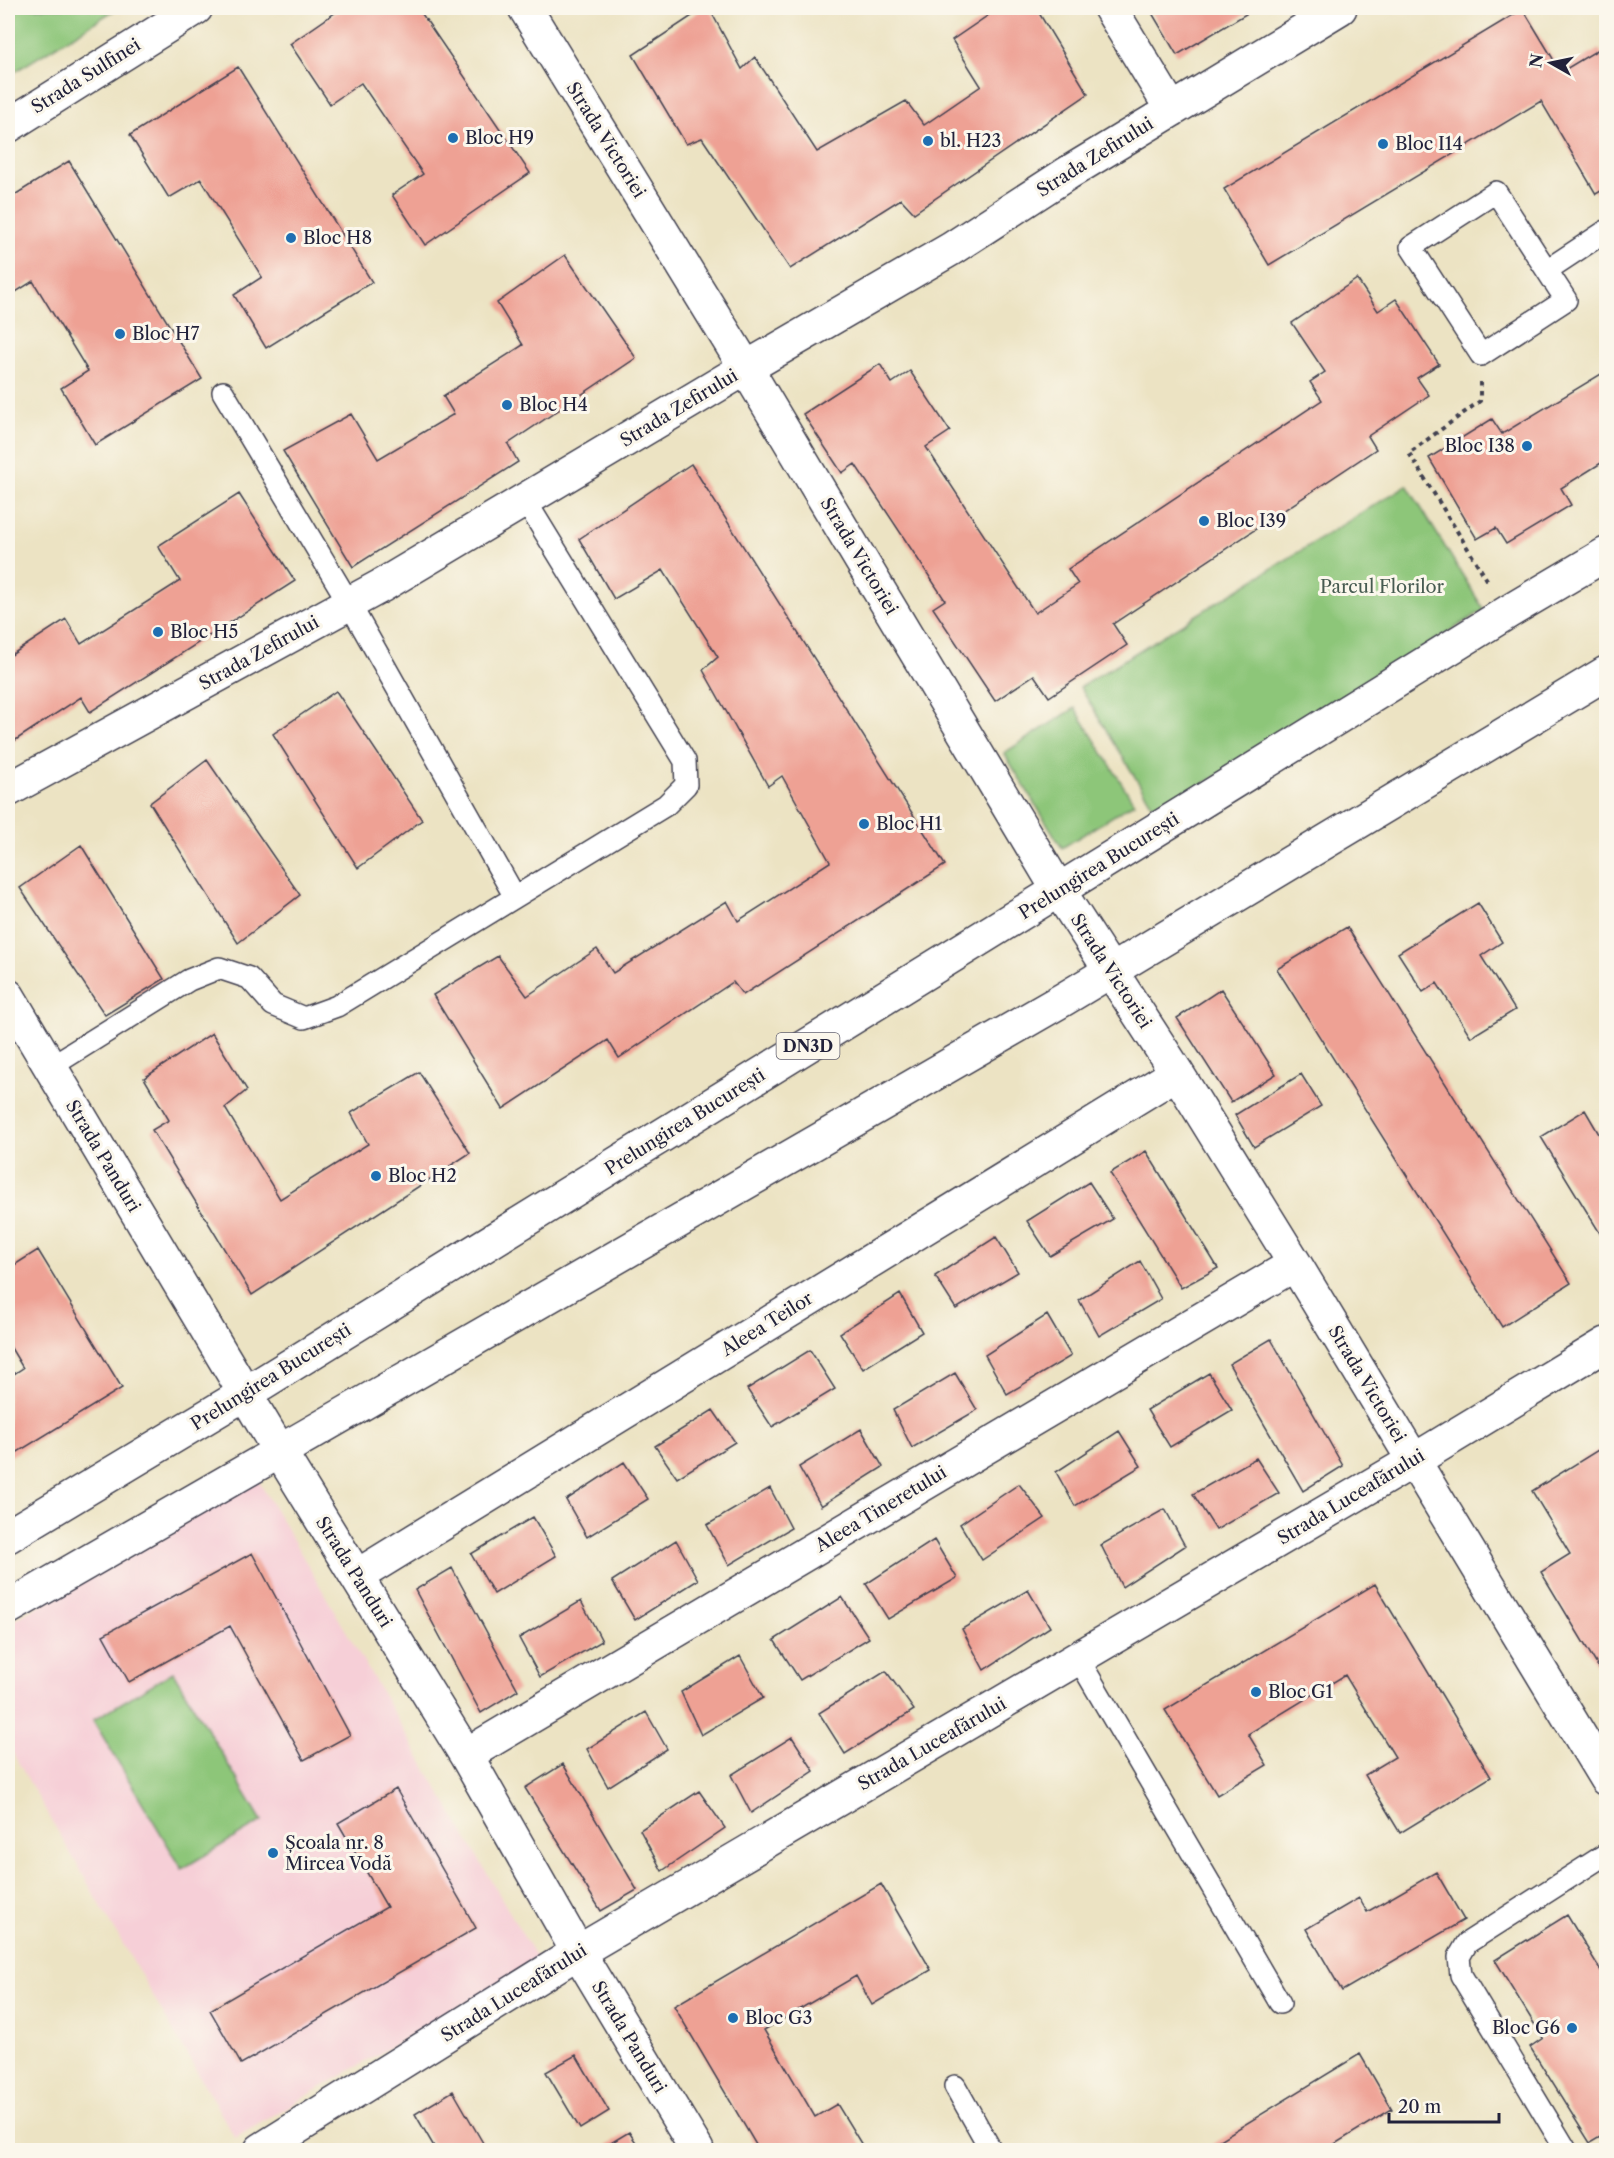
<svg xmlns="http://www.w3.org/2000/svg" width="1614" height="2158" font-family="'Libre Caslon Text',serif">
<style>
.built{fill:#f6cfd7}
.green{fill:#8dc679;stroke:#58745a;stroke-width:1.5}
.building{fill:#eea194}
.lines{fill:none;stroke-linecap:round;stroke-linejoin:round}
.lane-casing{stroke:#403f4f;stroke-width:24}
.street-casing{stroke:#403f4f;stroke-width:36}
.primary-casing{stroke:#403f4f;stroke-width:36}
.path{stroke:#403f4f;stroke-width:4;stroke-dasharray:4.5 4.5;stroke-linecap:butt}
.lane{stroke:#fff;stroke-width:21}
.street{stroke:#fff;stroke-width:33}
.primary{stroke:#fff;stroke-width:33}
.poi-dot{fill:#1f6fb2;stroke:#fbf7ec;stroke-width:2}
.labels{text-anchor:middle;stroke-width:6;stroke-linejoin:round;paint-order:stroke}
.shield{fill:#fbf7ec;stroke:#636270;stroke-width:1.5}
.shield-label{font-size:16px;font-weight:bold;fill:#22223b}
.street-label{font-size:18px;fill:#22223b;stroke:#fbf7ec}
.poi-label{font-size:18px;fill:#22223b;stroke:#fbf7ec;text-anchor:start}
.park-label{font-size:18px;fill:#475b51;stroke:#fbf7ec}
</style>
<rect width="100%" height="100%" fill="#fbf7ec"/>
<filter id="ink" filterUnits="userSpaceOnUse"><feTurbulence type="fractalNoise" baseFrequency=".0167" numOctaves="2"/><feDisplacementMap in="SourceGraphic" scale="12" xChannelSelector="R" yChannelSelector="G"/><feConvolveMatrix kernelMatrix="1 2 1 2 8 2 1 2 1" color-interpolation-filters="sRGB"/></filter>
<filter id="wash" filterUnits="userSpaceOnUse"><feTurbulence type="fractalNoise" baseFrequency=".008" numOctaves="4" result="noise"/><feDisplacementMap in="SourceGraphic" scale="24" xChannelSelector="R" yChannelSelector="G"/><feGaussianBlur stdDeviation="1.35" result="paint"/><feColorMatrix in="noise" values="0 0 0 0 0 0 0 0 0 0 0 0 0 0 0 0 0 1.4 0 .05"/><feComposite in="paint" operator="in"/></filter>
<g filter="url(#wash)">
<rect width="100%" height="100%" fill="#ece3c3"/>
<path class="built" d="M257,1478L538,1961L235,2138L8,1745V1624Z"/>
<path class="green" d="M8,8H118L8,76Z
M1407,485L1484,610L1157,813L1080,687Z
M1075,708L1134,803L1062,848L1004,753Z
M173,1672L262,1821L182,1869L93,1720Z"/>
<g id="blocks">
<path class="building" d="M342,8H418L530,173L425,245L392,195L423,174L361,83L330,104L290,44Z
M704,8H709L742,69L755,57L817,152L906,101L924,125L981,86L952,40L999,8H1036L1088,94L914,213L901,199L790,269L702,138L686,144L633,55Z
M1149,8H1256L1177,55Z
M1523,9L1561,72L1599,49L1606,61V188L1596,194L1541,101L1269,265L1224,189Z
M238,67L372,282L266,348L234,295L262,277L201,179L169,198L130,135Z
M69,161L202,379L95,445L61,388L88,371L33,281L8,297V199Z
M565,255L636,358L508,444L518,462L353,567L283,451L351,414L378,459L454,414L443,396L523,345L497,303Z
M1357,279L1378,311L1396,299L1439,364L1417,378L1429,395L1368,436L1376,449L1113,624L1127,645L1049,697L1034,675L995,701L933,608L945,600L855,464L842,473L803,414L880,364L892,383L910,371L950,431L926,447L1035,613L1078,584L1068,569L1322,400L1310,382L1325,372L1292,323Z
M1606,371V460L1561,488L1571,505L1506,544L1496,528L1477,539L1429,458L1492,419L1502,434Z
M691,464L945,865L743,995L733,982L619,1058L608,1040L503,1109L433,995L498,956L527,996L597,949L613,973L727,901L738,921L830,862L782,776L768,786L703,670L718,657L663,570L614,599L579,539Z
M239,494L295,581L90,712L81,697L8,745V657L66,619L81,644L180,581L158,546Z
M336,691L422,820L358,868L273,734Z
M207,760L300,895L238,943L150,803Z
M81,845L164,979L105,1015L20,888Z
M1478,903L1502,942L1481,956L1515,1010L1471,1037L1437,983L1423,992L1398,953Z
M1347,927L1571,1283L1502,1327L1277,969Z
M1221,989L1276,1074L1231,1102L1177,1018Z
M212,1033L247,1090L225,1108L280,1199L368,1144L351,1113L419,1072L470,1153L252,1295L152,1130L169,1120L144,1078Z
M1301,1074L1321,1106L1254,1147L1235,1115Z
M1585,1110L1606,1146V1243L1541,1137Z
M1146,1151L1218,1268L1181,1288L1110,1173Z
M1089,1182L1113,1219L1050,1256L1027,1221Z
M996,1237L1018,1272L956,1309L935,1276Z
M38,1250L122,1388L8,1458V1378L23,1368L8,1343V1269Z
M1140,1261L1161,1299L1099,1336L1079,1300Z
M900,1294L922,1332L863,1369L840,1333Z
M1047,1315L1071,1356L1007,1394L985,1355Z
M1271,1339L1343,1466L1303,1491L1229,1364Z
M810,1350L835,1389L772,1427L747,1389Z
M955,1373L977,1410L912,1448L893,1410Z
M1209,1373L1232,1410L1170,1447L1147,1410Z
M713,1410L735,1442L677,1478L655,1446Z
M861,1429L883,1467L821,1506L799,1467Z
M1119,1431L1141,1466L1075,1506L1056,1472Z
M1606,1445V1680L1541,1572L1570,1554L1532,1491Z
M1256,1458L1279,1493L1216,1530L1193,1494Z
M624,1462L648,1499L587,1537L566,1500Z
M1019,1484L1045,1518L982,1560L960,1524Z
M770,1488L791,1528L729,1565L707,1525Z
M1165,1509L1185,1546L1122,1587L1101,1545Z
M533,1517L556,1556L494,1594L471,1554Z
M676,1540L698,1580L635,1620L612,1581Z
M934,1540L957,1578L888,1619L866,1584Z
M252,1553L350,1735L304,1760L230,1626L129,1682L103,1635Z
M452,1568L518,1690L481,1713L415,1590Z
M1375,1584L1491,1777L1400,1833L1365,1775L1395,1757L1345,1675L1248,1734L1267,1765L1217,1795L1165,1710Z
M1028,1590L1050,1627L984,1670L962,1629Z
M842,1597L869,1638L800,1680L774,1640Z
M581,1601L602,1641L540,1677L519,1638Z
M740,1656L763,1698L701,1735L681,1692Z
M886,1671L914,1710L845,1754L819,1713Z
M646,1712L667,1749L608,1787L587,1749Z
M792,1737L814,1771L751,1813L731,1775Z
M563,1764L637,1890L601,1911L525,1788Z
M396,1789L476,1928L241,2064L210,2010L387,1907L338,1823Z
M699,1791L725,1828L662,1871L640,1830Z
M1436,1872L1464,1920L1342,1991L1306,1929L1359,1898L1367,1912Z
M881,1884L931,1970L872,2005L856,1976L764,2030L815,2117L837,2104L865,2150H759L674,2006Z
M1567,1915L1606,1979V2136L1605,2134L1590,2143L1530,2047L1543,2038L1495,1960Z
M1360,2054L1392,2109L1325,2150H1203Z
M576,2055L609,2111L580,2129L546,2072Z
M453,2091L487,2150H436L415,2114Z
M629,2132L641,2150H599Z"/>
</g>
</g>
<g filter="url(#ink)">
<use href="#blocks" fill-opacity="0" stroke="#403f4f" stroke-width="1.5"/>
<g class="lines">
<g class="lane-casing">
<path id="lane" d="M1496,192L1566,300L1481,355L1411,247Z
M1547,270L1606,231
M223,392L349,603L515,897
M50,1067L189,980L219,968L249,978L273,1005L304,1018L337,1006L666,805L686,785L685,761L525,500
M1078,1658L1280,2003
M955,2086L991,2150
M1566,2150L1461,1975L1459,1957L1467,1943L1606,1854"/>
</g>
<g class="street-casing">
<path id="street" d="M525,8L746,368L1059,891L1177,1073L1295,1264L1606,1779
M1110,8L1172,110
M8,126L196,8
M8,790L381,586L746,368L951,249L1068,173L1340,8
M8,996L280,1452L466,1755L578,1952L697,2150
M357,1576L1177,1073
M466,1755L1295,1264
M261,2150L578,1952L1413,1461L1606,1344"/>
</g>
<g class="primary-casing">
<path id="primary" d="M8,1536L246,1393L1508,612L1606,554
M8,1608L1064,999L1606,673"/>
</g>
<path class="path" d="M1480,382V401L1409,453L1489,583"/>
<use href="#lane" class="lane"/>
<use href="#street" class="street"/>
<use href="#primary" class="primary"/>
</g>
</g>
<g class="poi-dot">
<circle cx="453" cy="138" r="6"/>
<circle cx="928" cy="141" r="6"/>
<circle cx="1383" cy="144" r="6"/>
<circle cx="291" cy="238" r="6"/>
<circle cx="120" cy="334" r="6"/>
<circle cx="507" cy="405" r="6"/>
<circle cx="1527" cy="446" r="6"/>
<circle cx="1204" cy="521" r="6"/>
<circle cx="158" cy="632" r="6"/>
<circle cx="864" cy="824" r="6"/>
<circle cx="376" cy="1176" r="6"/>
<circle cx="1256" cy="1692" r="6"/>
<circle cx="273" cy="1853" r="6"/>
<circle cx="733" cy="2018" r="6"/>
<circle cx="1572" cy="2028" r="6"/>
</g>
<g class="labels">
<rect class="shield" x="776.5" y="1033" width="63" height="26" rx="4.5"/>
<g class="shield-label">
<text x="808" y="1052">DN3D</text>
</g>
<g class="street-label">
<text transform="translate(86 76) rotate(-32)" y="6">Strada Sulfinei</text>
<text transform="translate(606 140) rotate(58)" y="6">Strada Victoriei</text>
<text transform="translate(1095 157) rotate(-32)" y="6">Strada Zefirului</text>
<text transform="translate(679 408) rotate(-31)" y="6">Strada Zefirului</text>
<text transform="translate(859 556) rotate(59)" y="6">Strada Victoriei</text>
<text transform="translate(259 653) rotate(-29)" y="6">Strada Zefirului</text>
<text transform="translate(1099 866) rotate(-32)" y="6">Prelungirea București</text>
<text transform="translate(1111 971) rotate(57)" y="6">Strada Victoriei</text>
<text transform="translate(685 1122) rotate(-32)" y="6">Prelungirea București</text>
<text transform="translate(103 1156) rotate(59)" y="6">Strada Panduri</text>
<text transform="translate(767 1324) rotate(-32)" y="6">Aleea Teilor</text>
<text transform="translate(271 1377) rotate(-32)" y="6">Prelungirea București</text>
<text transform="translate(1367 1384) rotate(59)" y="6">Strada Victoriei</text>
<text transform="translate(1351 1497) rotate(-31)" y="6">Strada Luceafărului</text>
<text transform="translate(881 1509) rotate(-31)" y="6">Aleea Tineretului</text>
<text transform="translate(354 1572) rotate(58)" y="6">Strada Panduri</text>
<text transform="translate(932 1744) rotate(-30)" y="6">Strada Luceafărului</text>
<text transform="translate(514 1993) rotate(-32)" y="6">Strada Luceafărului</text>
<text transform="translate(629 2037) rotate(59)" y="6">Strada Panduri</text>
</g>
<g class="poi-label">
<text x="465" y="144">Bloc H9</text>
<text x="940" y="147">bl. H23</text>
<text x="1395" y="150">Bloc I14</text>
<text x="303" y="244">Bloc H8</text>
<text x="132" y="340">Bloc H7</text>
<text x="519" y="411">Bloc H4</text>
<text x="1515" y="452" text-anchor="end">Bloc I38</text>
<text x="1216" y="527">Bloc I39</text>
<text x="170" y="638">Bloc H5</text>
<text x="876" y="830">Bloc H1</text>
<text x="388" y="1182">Bloc H2</text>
<text x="1268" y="1698">Bloc G1</text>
<text x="285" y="1849">Școala nr. 8<tspan x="285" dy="21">Mircea Vodă</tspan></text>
<text x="745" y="2024">Bloc G3</text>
<text x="1560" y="2034" text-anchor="end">Bloc G6</text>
</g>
<g class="park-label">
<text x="1382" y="593">Parcul Florilor</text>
</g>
</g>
<rect width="1614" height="2158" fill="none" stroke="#fbf7ec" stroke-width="30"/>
<g transform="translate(1551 63) rotate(279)" stroke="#fbf7ec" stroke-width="4.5" paint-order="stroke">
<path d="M0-4.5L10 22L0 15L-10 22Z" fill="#22223b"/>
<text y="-9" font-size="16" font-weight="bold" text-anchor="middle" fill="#22223b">N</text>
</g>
<path d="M1389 2113v9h110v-9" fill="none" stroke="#22223b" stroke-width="3"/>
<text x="1398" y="2113" font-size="18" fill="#22223b" stroke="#fbf7ec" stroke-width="4.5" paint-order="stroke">20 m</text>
</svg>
